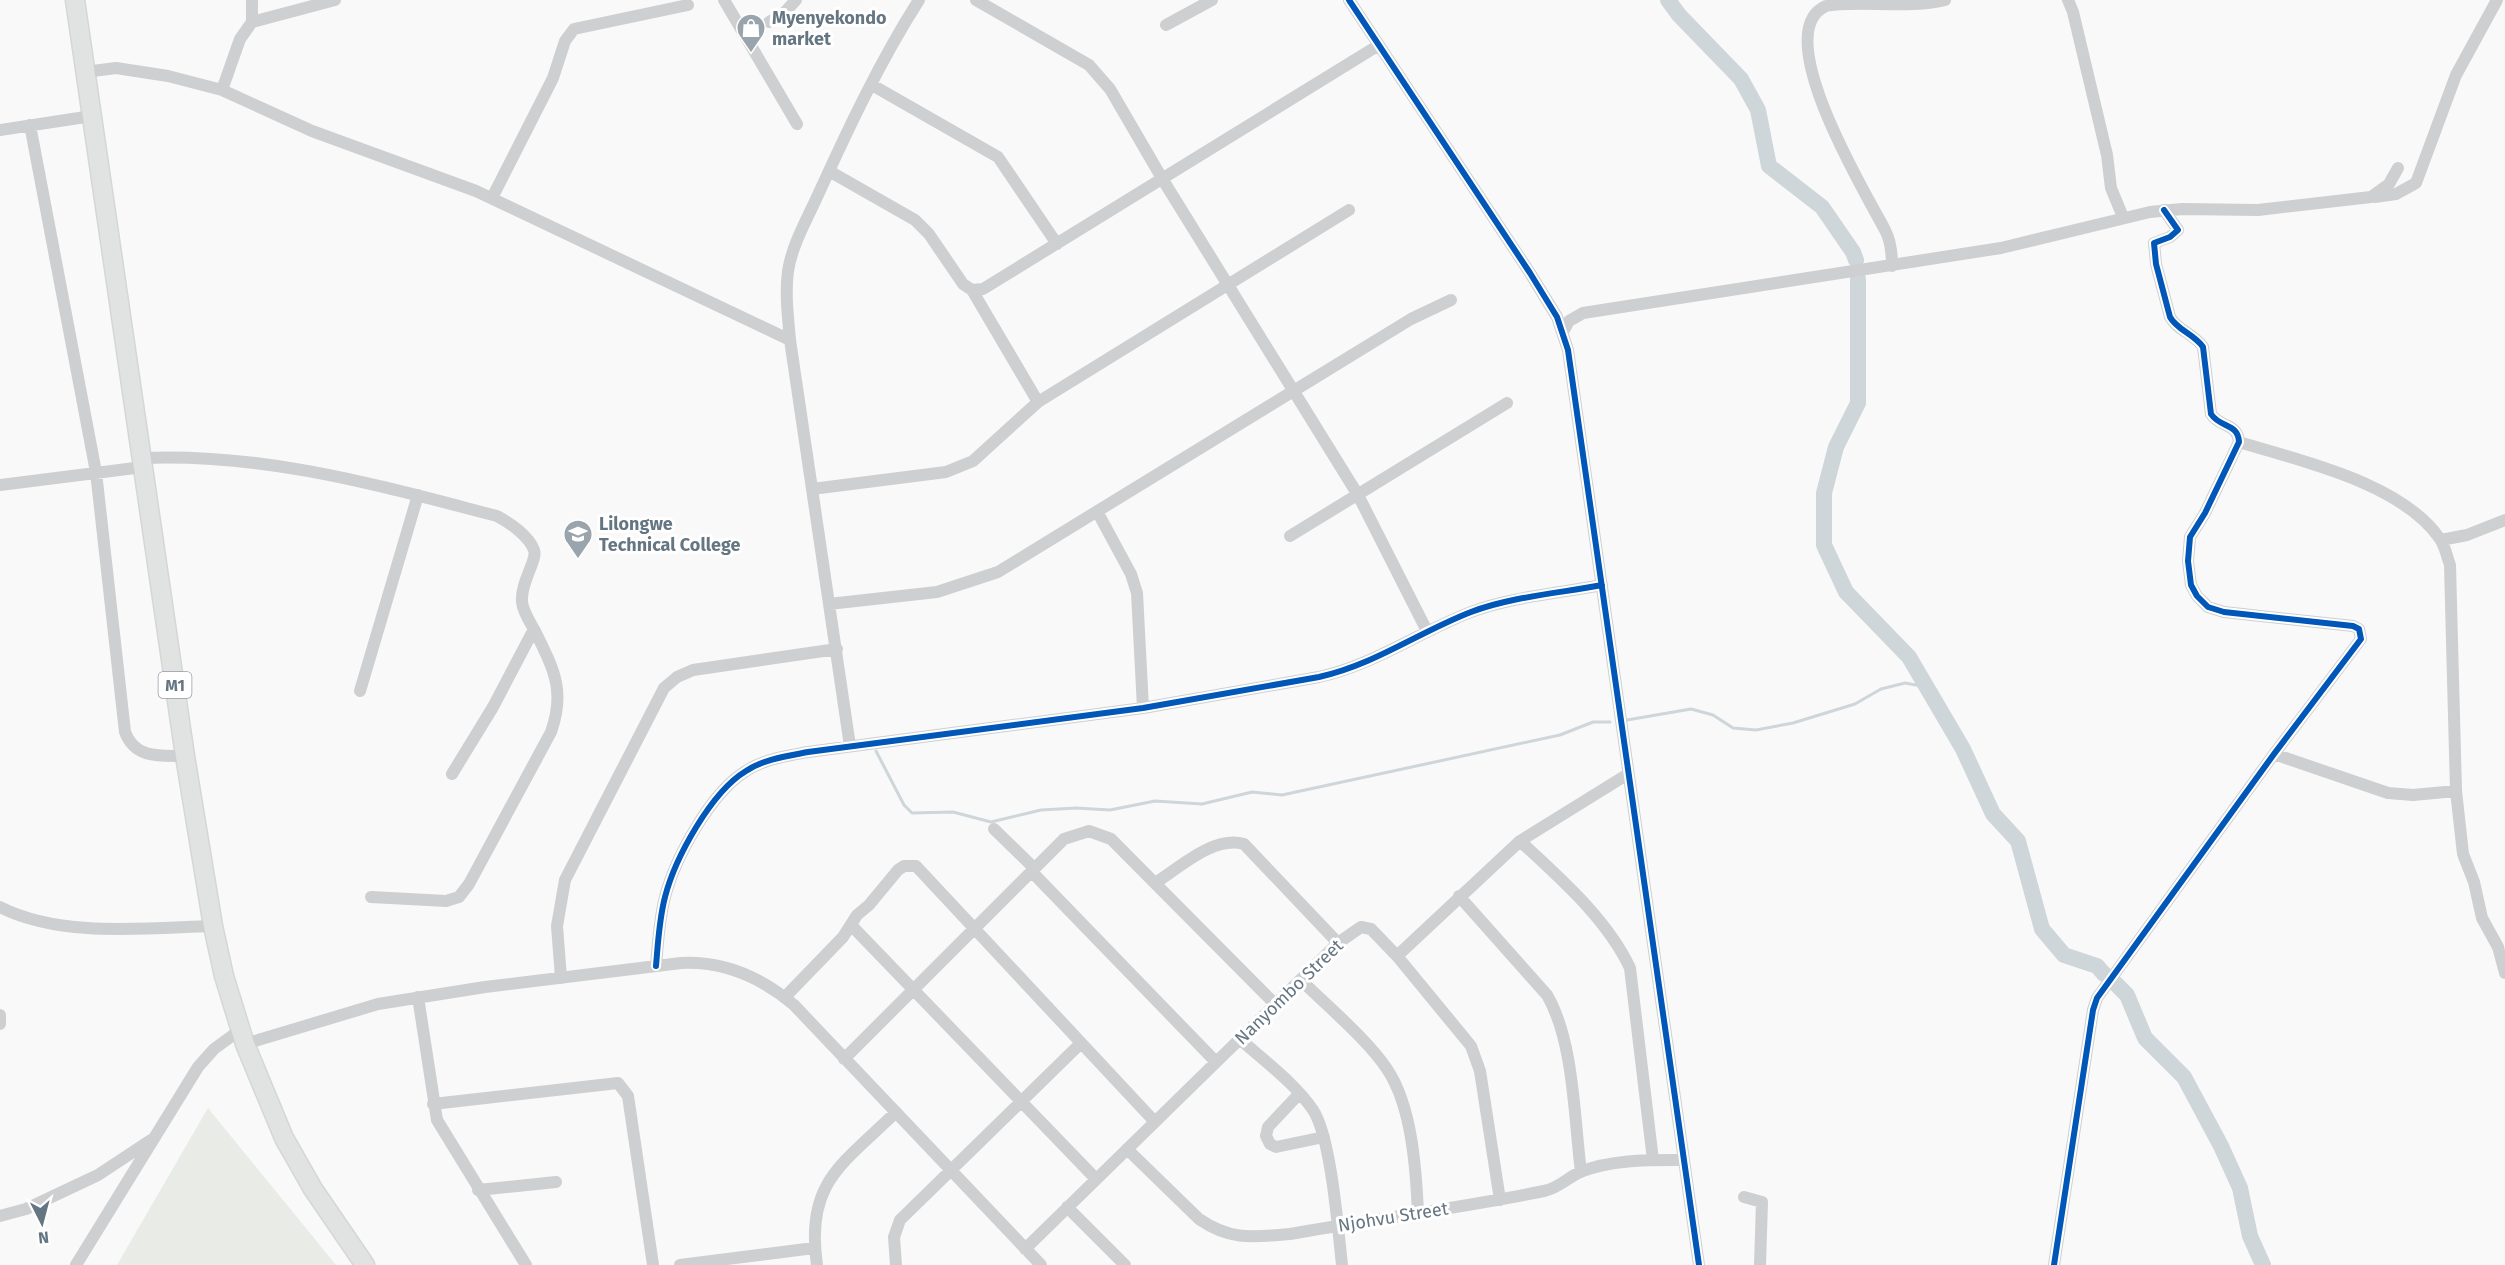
<svg xmlns="http://www.w3.org/2000/svg" width="2505" height="1265" font-family="'Fira Sans',sans-serif">
<style>
.green{fill:#e8ebe6}
.lines{fill:none;stroke-linecap:round;stroke-linejoin:round}
.stream{stroke:#ced6d9;stroke-width:3}
.river{stroke:#ced6d9;stroke-width:16}
.highway-casing{stroke:#d5d6d6;stroke-width:21}
.minor{stroke:#cecfd0;stroke-width:12}
.highway{stroke:#e1e2e2;stroke-width:18}
.cycleway-casing{stroke:#fff;stroke-width:10}
.cycleway{stroke:#0057b8;stroke-width:6}
.labels{text-anchor:middle;stroke-width:6;stroke-linejoin:round;paint-order:stroke}
.shield{fill:#fff;stroke:#939fa8;stroke-width:1.5}
.shield-label{font-size:16px;font-weight:bold;fill:#657683}
.poi-label{font-size:18px;font-weight:bold;fill:#657683;stroke:#fff;text-anchor:start}
.street-label{font-size:18px;fill:#657683;stroke:#fff}
</style>
<rect width="100%" height="100%" fill="#f9f9f9"/>
<path class="green" d="M208,1108L336,1265H117Z"/>
<g class="lines">
<path class="stream" d="M1627,720L1691,709L1713,715L1733,728L1756,730L1793,723L1855,704L1881,689L1905,683L1927,687
M876,751L904,805L912,813L953,812L991,822L1041,810L1076,808L1110,810L1155,801L1202,804L1252,792L1282,795L1560,735L1593,722H1610"/>
<path class="river" d="M1668,0L1679,15L1741,79L1758,110L1769,166L1822,207L1853,252L1856,260
M1858,279V403L1836,447L1824,493V545L1846,592L1909,657L1963,749L1993,814L2018,841L2042,929L2064,955L2097,966L2104,974
M2115,983L2127,995L2145,1038L2184,1077L2221,1146L2240,1188L2250,1236L2263,1265"/>
<g class="highway-casing">
<path id="highway" d="M75,0L185,756L213,926L224,976L245,1044L284,1138L313,1189L365,1265"/>
</g>
<path class="minor" d="M724,0L797,124
M976,0L1089,65L1110,89L1163,180L1358,495L1427,631
M1349,0L1530,273L1557,317L1568,350L1699,1265
M2068,0L2073,12L2107,155L2111,188L2123,217
M252,22L335,0
M769,22L785,12L796,0
M1166,25L1212,0
M85,72L116,68L168,76L222,90L312,131L476,191L790,340
M872,85L998,157L1057,244
M222,90L240,39L252,22V0
M30,125L96,472L125,732C135,759 160,756 185,756
M0,130L92,116
M829,171L915,220L929,234L963,284L972,290L983,289L1379,45
M2375,197L2396,194L2416,183L2456,75L2497,0
M492,198L553,78L565,41L574,29L688,5
M1892,266C1892,254 1891,241 1885,230C1867,195 1767,32 1826,6C1854,0 1913,9 1945,0
M972,290L1038,402
M1563,332L1569,321L1583,313L2001,248L2150,212L2182,209L2258,210L2371,197L2389,184L2398,168
M2239,442C2301,461 2402,483 2440,539C2445,546 2447,557 2450,565L2456,791L2463,854L2474,882L2482,918L2498,947L2505,973
M142,458C267,453 377,485 497,516C510,523 529,536 534,550C538,559 520,583 522,602C523,612 530,622 535,631C553,668 566,690 551,732L469,884L459,897L446,901L371,897
M0,485L143,467
M812,489L946,472L973,461L1038,402L1349,210
M1098,513L1131,574L1137,593L1143,708
M1290,536L1507,403
M2441,540L2467,535L2505,520
M829,604L937,592L998,572L1411,319L1451,300
M360,691L418,495
M850,746L790,340C788,317 785,294 788,271C792,245 807,219 818,195C848,129 880,61 919,0
M2274,754L2388,793L2413,795L2456,791
M452,774L493,707L534,629
M994,829L1034,868
M1520,841C1560,878 1607,919 1630,968L1653,1160
M1031,871L1216,1062
M1155,883C1179,868 1214,835 1244,844L1338,943
M1459,896L1547,995C1574,1041 1574,1118 1581,1172
M0,907C61,938 146,928 213,926
M851,925L1096,1179
M1397,956L1520,841L1628,774
M656,966C658,943 659,920 665,897C675,858 711,792 746,771C764,759 787,756 808,752L1143,708L1319,677C1374,665 1419,632 1471,612C1510,597 1560,593 1602,585
M561,978L557,926L565,880L664,688L677,677L693,670L837,649
M1301,980C1327,1006 1367,1039 1387,1069C1412,1106 1416,1169 1418,1213
M418,997L437,1120L526,1265
M785,997L843,937L857,915L869,905L898,870L904,866H916L1155,1122
M0,1015V1024
M1240,1039C1264,1061 1295,1083 1313,1110C1331,1137 1338,1229 1342,1265
M245,1044L378,1004L485,987L681,963C725,961 761,977 794,1005L1041,1265
M844,1059L1064,839L1089,831L1111,839L1275,1004
M1299,1094L1268,1127L1266,1136L1270,1144L1276,1147L1324,1137
M433,1104L618,1083L628,1096L653,1265
M1127,1149L1199,1219C1231,1241 1253,1237 1290,1234C1375,1219 1460,1208 1544,1191C1559,1188 1567,1178 1580,1172C1612,1159 1651,1160 1684,1160
M478,1190L556,1182
M1744,1197L1762,1202L1760,1265
M1067,1207L1125,1265
M0,1216L26,1209L98,1175L151,1140
M1025,1249L1338,943L1361,927L1371,929L1397,956L1471,1046L1480,1071L1500,1200
M76,1265L198,1067L214,1049L240,1030
M680,1265L814,1248
M817,1265C805,1182 842,1165 896,1112
M896,1265L894,1237L900,1220L1080,1044
M2054,1265L2093,1010L2097,998L2274,754L2361,639L2359,629L2353,626L2224,612L2208,607L2197,596L2191,585L2188,561L2190,537L2205,513L2239,442C2238,423 2220,428 2211,414L2203,347C2194,334 2177,330 2170,317L2156,264L2154,243L2170,237L2178,230L2164,210"/>
<use href="#highway" class="highway"/>
<g class="cycleway-casing">
<path id="cycleway" d="M1349,0L1530,273L1557,317L1568,350L1699,1265
M656,966C658,943 659,920 665,897C675,858 711,792 746,771C764,759 787,756 808,752L1143,708L1319,677C1374,665 1419,632 1471,612C1510,597 1560,593 1602,585
M2054,1265L2093,1010L2097,998L2274,754L2361,639L2359,629L2353,626L2224,612L2208,607L2197,596L2191,585L2188,561L2190,537L2205,513L2239,442C2238,423 2220,428 2211,414L2203,347C2194,334 2177,330 2170,317L2156,264L2154,243L2170,237L2178,230L2164,210"/>
</g>
<use href="#cycleway" class="cycleway"/>
</g>
<defs>
<g id="shop-pin" transform="scale(1.5)"><path d="M0 17L-7.5 6A9.5 9.5 0 1 1 7.5 6Z" fill="#99a4ac" stroke="#fff"/><path d="M-5-2.5h2.3a2.7 3.5 0 0 1 5.4 0H5L5.5 6h-11ZM-1.5-2.5h3a1.5 2.3 0 0 0-3 0Z" fill="#fff"/></g>
<g id="university-pin" transform="scale(1.5)"><path d="M0 17L-7.5 6A9.5 9.5 0 1 1 7.5 6Z" fill="#99a4ac" stroke="#fff"/><path d="M0-5L7-2L0 1L-7-2ZM-4 1L0 2.5L4 1V4Q0 6-4 4Z" fill="#fff"/></g>
</defs>
<g fill-rule="evenodd">
<use href="#shop-pin" x="751" y="28"/>
<use href="#university-pin" x="578" y="534"/>
</g>
<g class="labels">
<rect class="shield" x="158.5" y="672" width="33" height="26" rx="4.5"/>
<g class="shield-label">
<text x="175" y="691">M1</text>
</g>
<g class="poi-label">
<text x="772" y="24">Myenyekondo<tspan x="772" dy="21">market</tspan></text>
<text x="599" y="530">Lilongwe<tspan x="599" dy="21">Technical College</tspan></text>
</g>
<g class="street-label">
<text transform="translate(1289 992) rotate(-44)" y="6">Nanyombo Street</text>
<text transform="translate(1393 1217) rotate(-9)" y="6">Njohvu Street</text>
</g>
</g>
<g transform="translate(42 1223) rotate(174)" stroke="#ffffff" stroke-width="4.5" paint-order="stroke">
<path d="M0-4.5L10 22L0 15L-10 22Z" fill="#657683"/>
<text y="-9" font-size="16" font-weight="bold" text-anchor="middle" fill="#657683">N</text>
</g>
</svg>
